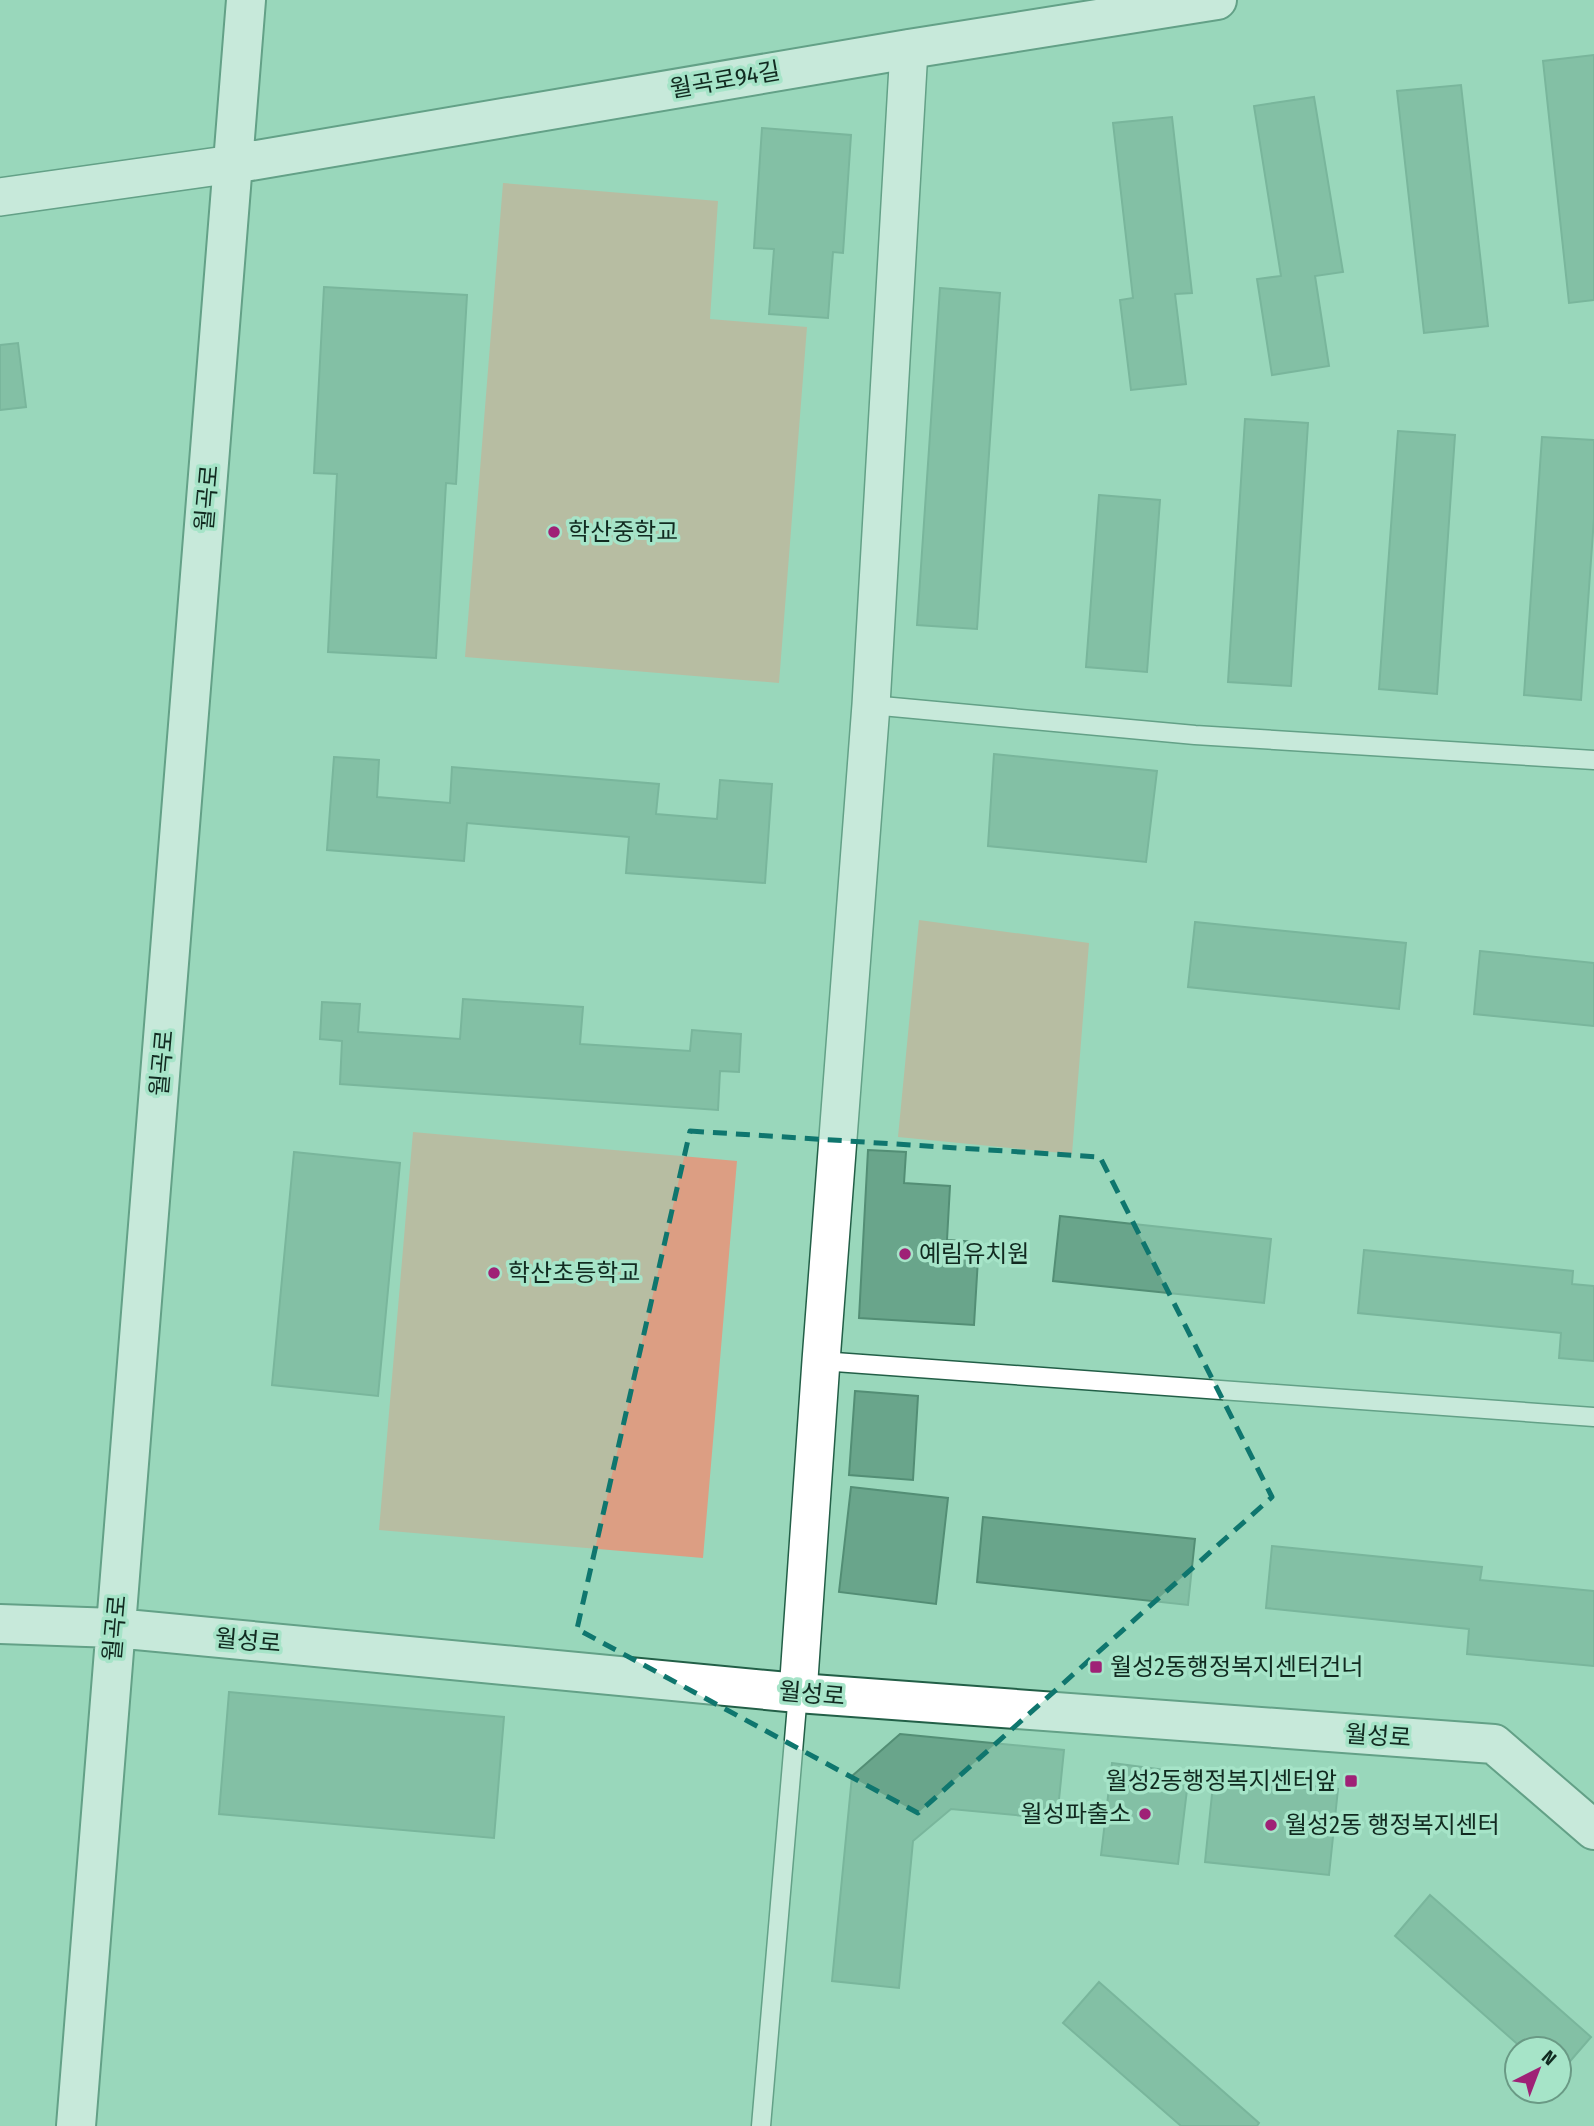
<svg xmlns="http://www.w3.org/2000/svg" width="1594" height="2126" font-family="'Fira Sans Condensed','Noto Sans KR',sans-serif">
<style>
.green{fill:#dc9e83}
.building{fill:#69a58b;stroke:#538e75;stroke-width:2}
.lines{fill:none;stroke-linecap:round;stroke-linejoin:round}
.lane-casing{stroke:#225f47;stroke-width:21}
.street-casing{stroke:#225f47;stroke-width:40}
.secondary-casing{stroke:#225f47;stroke-width:42}
.lane{stroke:#fff;stroke-width:18}
.street{stroke:#fff;stroke-width:37}
.secondary{stroke:#fff;stroke-width:38}
.marked{fill:none;stroke:#0f766e;stroke-width:5;stroke-dasharray:14 9;stroke-linejoin:round}
.poi-dot{fill:#9f2176;stroke:#a6e4c8;stroke-width:2.5}
.labels{text-anchor:middle;stroke-width:7;stroke-linejoin:round;paint-order:stroke}
.street-label{font-size:24px;fill:#112a20;stroke:#a6e4c8}
.poi-label{font-size:24px;fill:#112a20;stroke:#a6e4c8;text-anchor:start}
</style>
<rect width="100%" height="100%" fill="#99d7bb"/>
<path class="green" d="M503,183L718,201L710,319L807,327L779,683L465,657Z
M919,920L1089,943L1072,1154L898,1137Z
M413,1132L737,1161L703,1558L379,1530Z"/>
<path class="building" d="M1594,55V300L1569,303L1543,61Z
M1461,85L1488,326L1424,333L1397,91Z
M1314,97L1343,272L1315,276L1329,366L1272,375L1257,279L1281,276L1254,106Z
M1172,117L1192,293L1175,294L1186,384L1131,390L1120,300L1133,298L1113,123Z
M762,128L851,135L843,253L833,252L828,318L769,314L774,249L754,248Z
M324,287L467,295L456,484L446,483L436,658L328,652L337,474L314,473Z
M940,288L1000,293L977,629L917,625Z
M18,343L26,407L0,410V345Z
M1245,419L1308,423L1291,686L1228,682Z
M1398,431L1455,435L1437,694L1379,689Z
M1542,437L1594,440V518L1581,700L1524,695Z
M1099,495L1160,500L1147,672L1086,667Z
M994,754L1157,771L1146,862L988,846Z
M334,757L379,760L377,797L450,803L452,767L659,784L656,814L717,819L720,780L772,784L765,883L626,873L629,837L467,823L464,861L327,850Z
M1195,922L1406,943L1399,1009L1188,987Z
M1480,951L1594,963V1026L1474,1014Z
M463,999L583,1007L580,1044L690,1051L692,1030L741,1034L739,1072L720,1071L718,1110L340,1084L342,1041L320,1039L322,1002L360,1004L358,1032L460,1039Z
M868,1150L906,1152L904,1183L950,1186L947,1240L979,1242L974,1325L859,1318Z
M294,1152L400,1163L378,1396L272,1385Z
M1060,1216L1271,1239L1264,1303L1053,1281Z
M1364,1250L1573,1271L1572,1284L1594,1286V1361L1559,1358L1561,1333L1358,1313Z
M855,1391L918,1396L913,1480L849,1475Z
M851,1487L948,1498L936,1604L839,1592Z
M983,1517L1195,1539L1188,1605L977,1582Z
M1272,1546L1482,1567L1480,1580L1594,1591V1666L1467,1654L1469,1629L1266,1608Z
M229,1692L504,1717L494,1838L219,1814Z
M900,1734L1064,1750L1057,1819L951,1809L913,1841L899,1988L832,1981L852,1776Z
M1112,1763L1189,1773L1178,1864L1101,1855Z
M1214,1775L1338,1789L1329,1875L1205,1862Z
M1430,1895L1591,2037L1559,2074V2049H1523L1395,1936Z
M1099,1982L1259,2123L1257,2126H1181L1063,2023Z"/>
<g class="lines">
<g class="lane-casing">
<path id="lane" d="M871,705L1195,735L1594,760
M821,1361L1594,1417
M761,2126L798,1693"/>
</g>
<g class="street-casing">
<path id="street" d="M0,197L233,164
M798,1693L821,1361L871,705L909,49"/>
</g>
<g class="secondary-casing">
<path id="secondary" d="M233,164L909,49L1217,0
M0,1624L115,1628L798,1693L1494,1744L1594,1830
M76,2126L246,0"/>
</g>
<use href="#lane" class="lane"/>
<use href="#street" class="street"/>
<use href="#secondary" class="secondary"/>
</g>
<path d="M0 0H1594V2126H0ZM690,1131L1100,1157L1272,1497L918,1813L577,1629Z" fill="#99d7bb" fill-opacity=".55" fill-rule="evenodd"/>
<path class="marked" d="M690,1131L1100,1157L1272,1497L918,1813L577,1629Z"/>
<g class="poi-dot">
<circle cx="554" cy="532" r="7"/>
<circle cx="905" cy="1254" r="7"/>
<circle cx="494" cy="1273" r="7"/>
<rect x="1089" y="1660" width="14" height="14" rx="3.5"/>
<rect x="1344" y="1774" width="14" height="14" rx="3.5"/>
<circle cx="1145" cy="1814" r="7"/>
<circle cx="1271" cy="1825" r="7"/>
</g>
<g class="labels">
<g class="street-label">
<text transform="translate(725 80) rotate(-10)" y="8">월곡로94길</text>
<text transform="translate(207 498) rotate(-85)" y="8">월곡로</text>
<text transform="translate(162 1063) rotate(-85)" y="8">월곡로</text>
<text transform="translate(115 1628) rotate(-85)" y="8">월곡로</text>
<text transform="translate(248 1641) rotate(5)" y="8">월성로</text>
<text transform="translate(812 1694) rotate(5)" y="8">월성로</text>
<text transform="translate(1378 1736) rotate(4)" y="8">월성로</text>
</g>
<g class="poi-label">
<text x="568" y="540">학산중학교</text>
<text x="919" y="1262">예림유치원</text>
<text x="508" y="1281">학산초등학교</text>
<text x="1110" y="1675">월성2동행정복지센터건너</text>
<text x="1337" y="1789" text-anchor="end">월성2동행정복지센터앞</text>
<text x="1131" y="1822" text-anchor="end">월성파출소</text>
<text x="1285" y="1833">월성2동 행정복지센터</text>
</g>
</g>
<g transform="translate(1538 2070) rotate(42)"><circle r="33" fill="#a6e4c8" stroke="#6a9a85" stroke-width="2"/>
<path d="M0-5L12 26L0 18L-12 26Z" fill="#9f2176"/>
<text y="-10" font-size="19" font-weight="bold" text-anchor="middle" fill="#112a20">N</text>
</g>
</svg>
